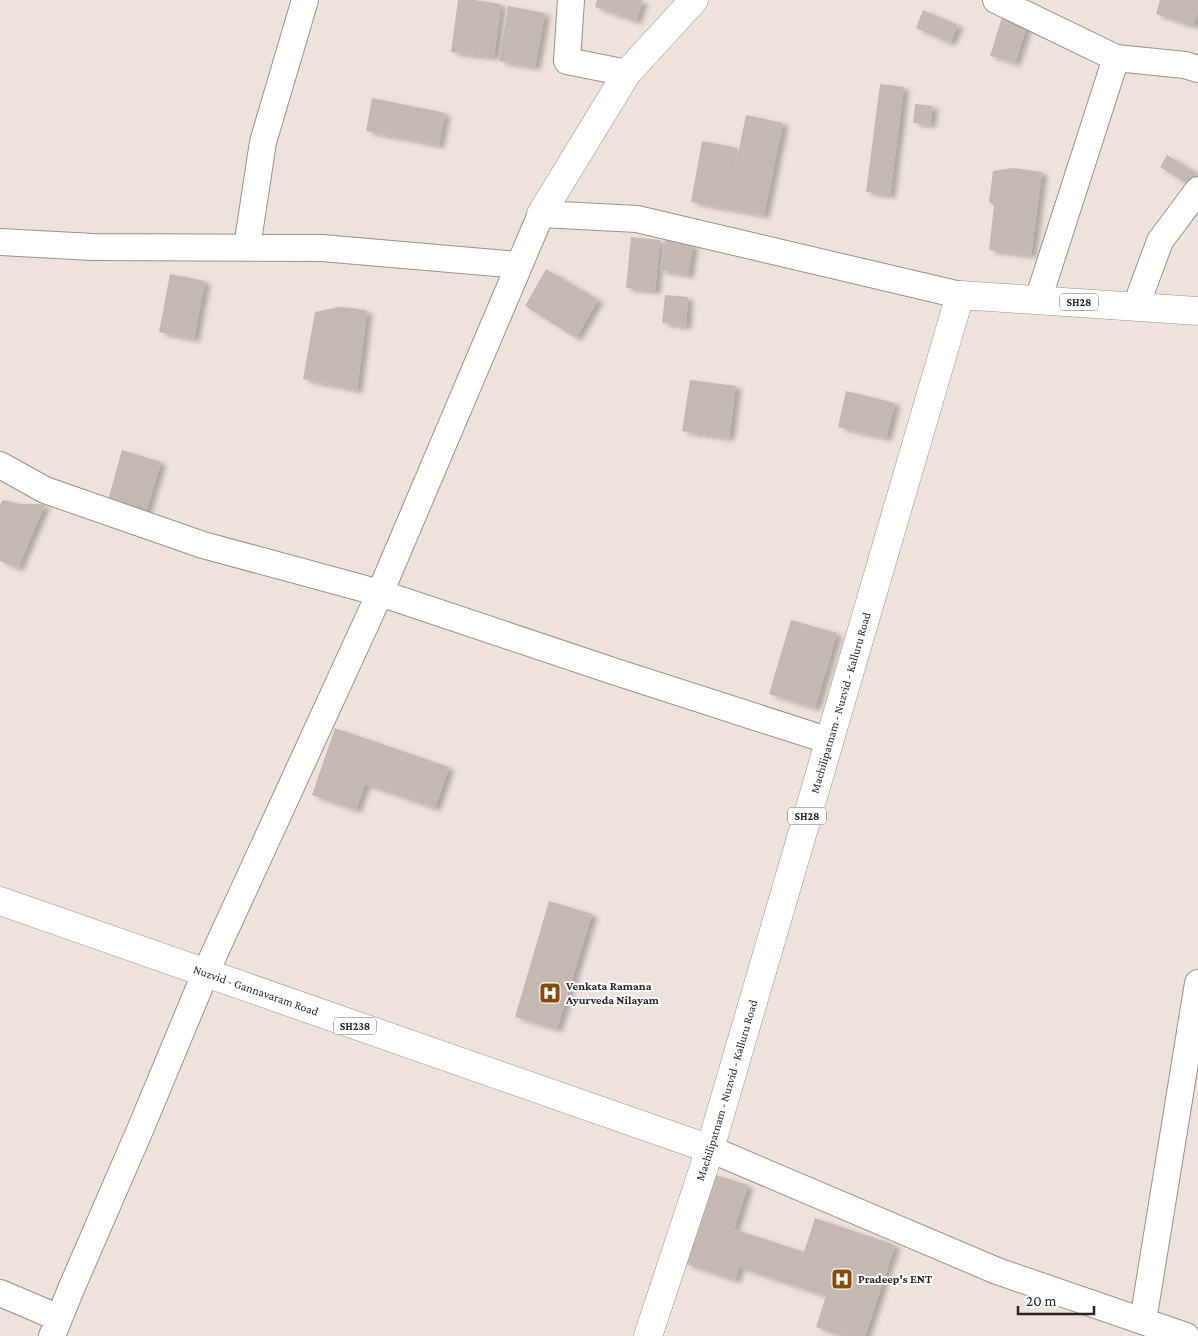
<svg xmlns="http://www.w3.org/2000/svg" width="1198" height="1336" font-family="'Crimson Pro',serif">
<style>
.building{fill:#c3b9b2;filter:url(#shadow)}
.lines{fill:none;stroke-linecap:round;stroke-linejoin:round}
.minor-casing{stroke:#999089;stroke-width:28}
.tertiary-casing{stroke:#999089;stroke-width:29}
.primary-casing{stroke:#999089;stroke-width:29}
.minor{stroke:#fff;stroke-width:26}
.tertiary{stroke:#fff;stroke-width:28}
.primary{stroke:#fff;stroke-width:28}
.labels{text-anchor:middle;stroke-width:4;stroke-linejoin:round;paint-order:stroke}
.shield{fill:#fff;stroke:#696664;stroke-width:1}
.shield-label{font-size:11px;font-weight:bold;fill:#292522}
.street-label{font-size:12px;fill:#292522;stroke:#fff}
.poi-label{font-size:12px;font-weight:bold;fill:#292522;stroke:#fff;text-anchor:start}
</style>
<defs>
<filter id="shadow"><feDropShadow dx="5.5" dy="3" stdDeviation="2.5" flood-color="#0004"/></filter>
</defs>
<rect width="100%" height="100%" fill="#eee3dc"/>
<path class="building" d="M458,0H474L501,4L494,57L451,52Z
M597,0H643L636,21L595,7Z
M1160,0H1198V9L1193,26L1156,14Z
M508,6L545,13L535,67L499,61Z
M923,10L958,25L950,43L916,28Z
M1002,17L1027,25L1015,63L990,56Z
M880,84L904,87L890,195L866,192Z
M372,98L445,113L439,145L366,131Z
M915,104L933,106L930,125L913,123Z
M746,115L783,123L764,215L691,202L702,141L738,148L732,183Z
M1167,155L1198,174V177L1192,187L1160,167Z
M1013,168L1042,172L1031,255L989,250L994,206L989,202L993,171Z
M631,237L660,240L655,291L626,288Z
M665,240L693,245L688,275L660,270Z
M546,269L598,300L576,338L525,306Z
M170,274L205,281L194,339L159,332Z
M665,295L688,297L686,326L662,323Z
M339,307L353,308L367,311L357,390L303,379L315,312Z
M690,380L736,386L729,438L682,431Z
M846,391L895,403L886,438L838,427Z
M122,450L161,462L145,515L107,504Z
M3,500L21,504H45L18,568L0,561V505Z
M791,620L837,633L815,708L769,694Z
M335,728L449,767L435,808L365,784L356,810L312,795Z
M549,901L592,914L557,1029L515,1017Z
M716,1175L748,1185L734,1229L804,1252L815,1218L895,1245L865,1336H844L816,1327L826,1296L739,1267L735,1280L686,1264Z"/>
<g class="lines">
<g class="minor-casing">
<path id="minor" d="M571,0L567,61L627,73
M996,0L1116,58L1185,65L1198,69
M0,242L93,247L322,248L518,265
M247,247L263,142L305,0
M1038,300L1116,58
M1136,306L1160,241L1198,190
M0,465L45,490L203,545L380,593L616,672L830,741
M710,1149L997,1271L1186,1336
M0,1293L59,1318
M1143,1321L1198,983
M52,1336L71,1289L140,1130L205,974L380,593L541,214L637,219L960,295"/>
</g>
<g class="tertiary-casing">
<path id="tertiary" d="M541,214L627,73L694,0"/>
</g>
<g class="primary-casing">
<g id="primary">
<path id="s1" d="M0,901L710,1149"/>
<path id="s2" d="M648,1336L710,1149L960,295L1198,311"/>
</g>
</g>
<use href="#minor" class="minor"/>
<use href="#tertiary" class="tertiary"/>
<use href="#primary" class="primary"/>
</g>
<defs>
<g id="hospital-square" transform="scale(1.125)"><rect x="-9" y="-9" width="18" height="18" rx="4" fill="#88490d" stroke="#fff"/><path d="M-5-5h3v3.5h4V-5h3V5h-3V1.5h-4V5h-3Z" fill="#fff"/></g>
</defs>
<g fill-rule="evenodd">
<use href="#hospital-square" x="550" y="993"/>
<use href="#hospital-square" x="842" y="1279"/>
</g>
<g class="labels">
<g class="shield">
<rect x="1060" y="293.5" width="38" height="17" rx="4"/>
<rect x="788" y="807.5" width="38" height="17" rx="4"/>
<rect x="334" y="1017.5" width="42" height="17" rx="4"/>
</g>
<g class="shield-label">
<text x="1079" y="306">SH28</text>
<text x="807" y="820">SH28</text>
<text x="355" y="1030">SH238</text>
</g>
<g class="street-label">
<text dy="4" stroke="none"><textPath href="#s2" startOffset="662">Machilipatnam - Nuzvid - Kalluru Road</textPath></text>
<text dy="4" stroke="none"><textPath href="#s1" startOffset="271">Nuzvid - Gannavaram Road</textPath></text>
<text dy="4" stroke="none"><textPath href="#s2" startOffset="258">Machilipatnam - Nuzvid - Kalluru Road</textPath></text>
</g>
<g class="poi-label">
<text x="566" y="990">Venkata Ramana<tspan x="566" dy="14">Ayurveda Nilayam</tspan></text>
<text x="858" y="1283">Pradeep's ENT</text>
</g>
</g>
<path d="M1018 1306v8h76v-8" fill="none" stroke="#292522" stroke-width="2.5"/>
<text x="1026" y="1306" font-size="15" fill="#292522" stroke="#ffffff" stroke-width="4" paint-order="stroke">20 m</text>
</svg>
